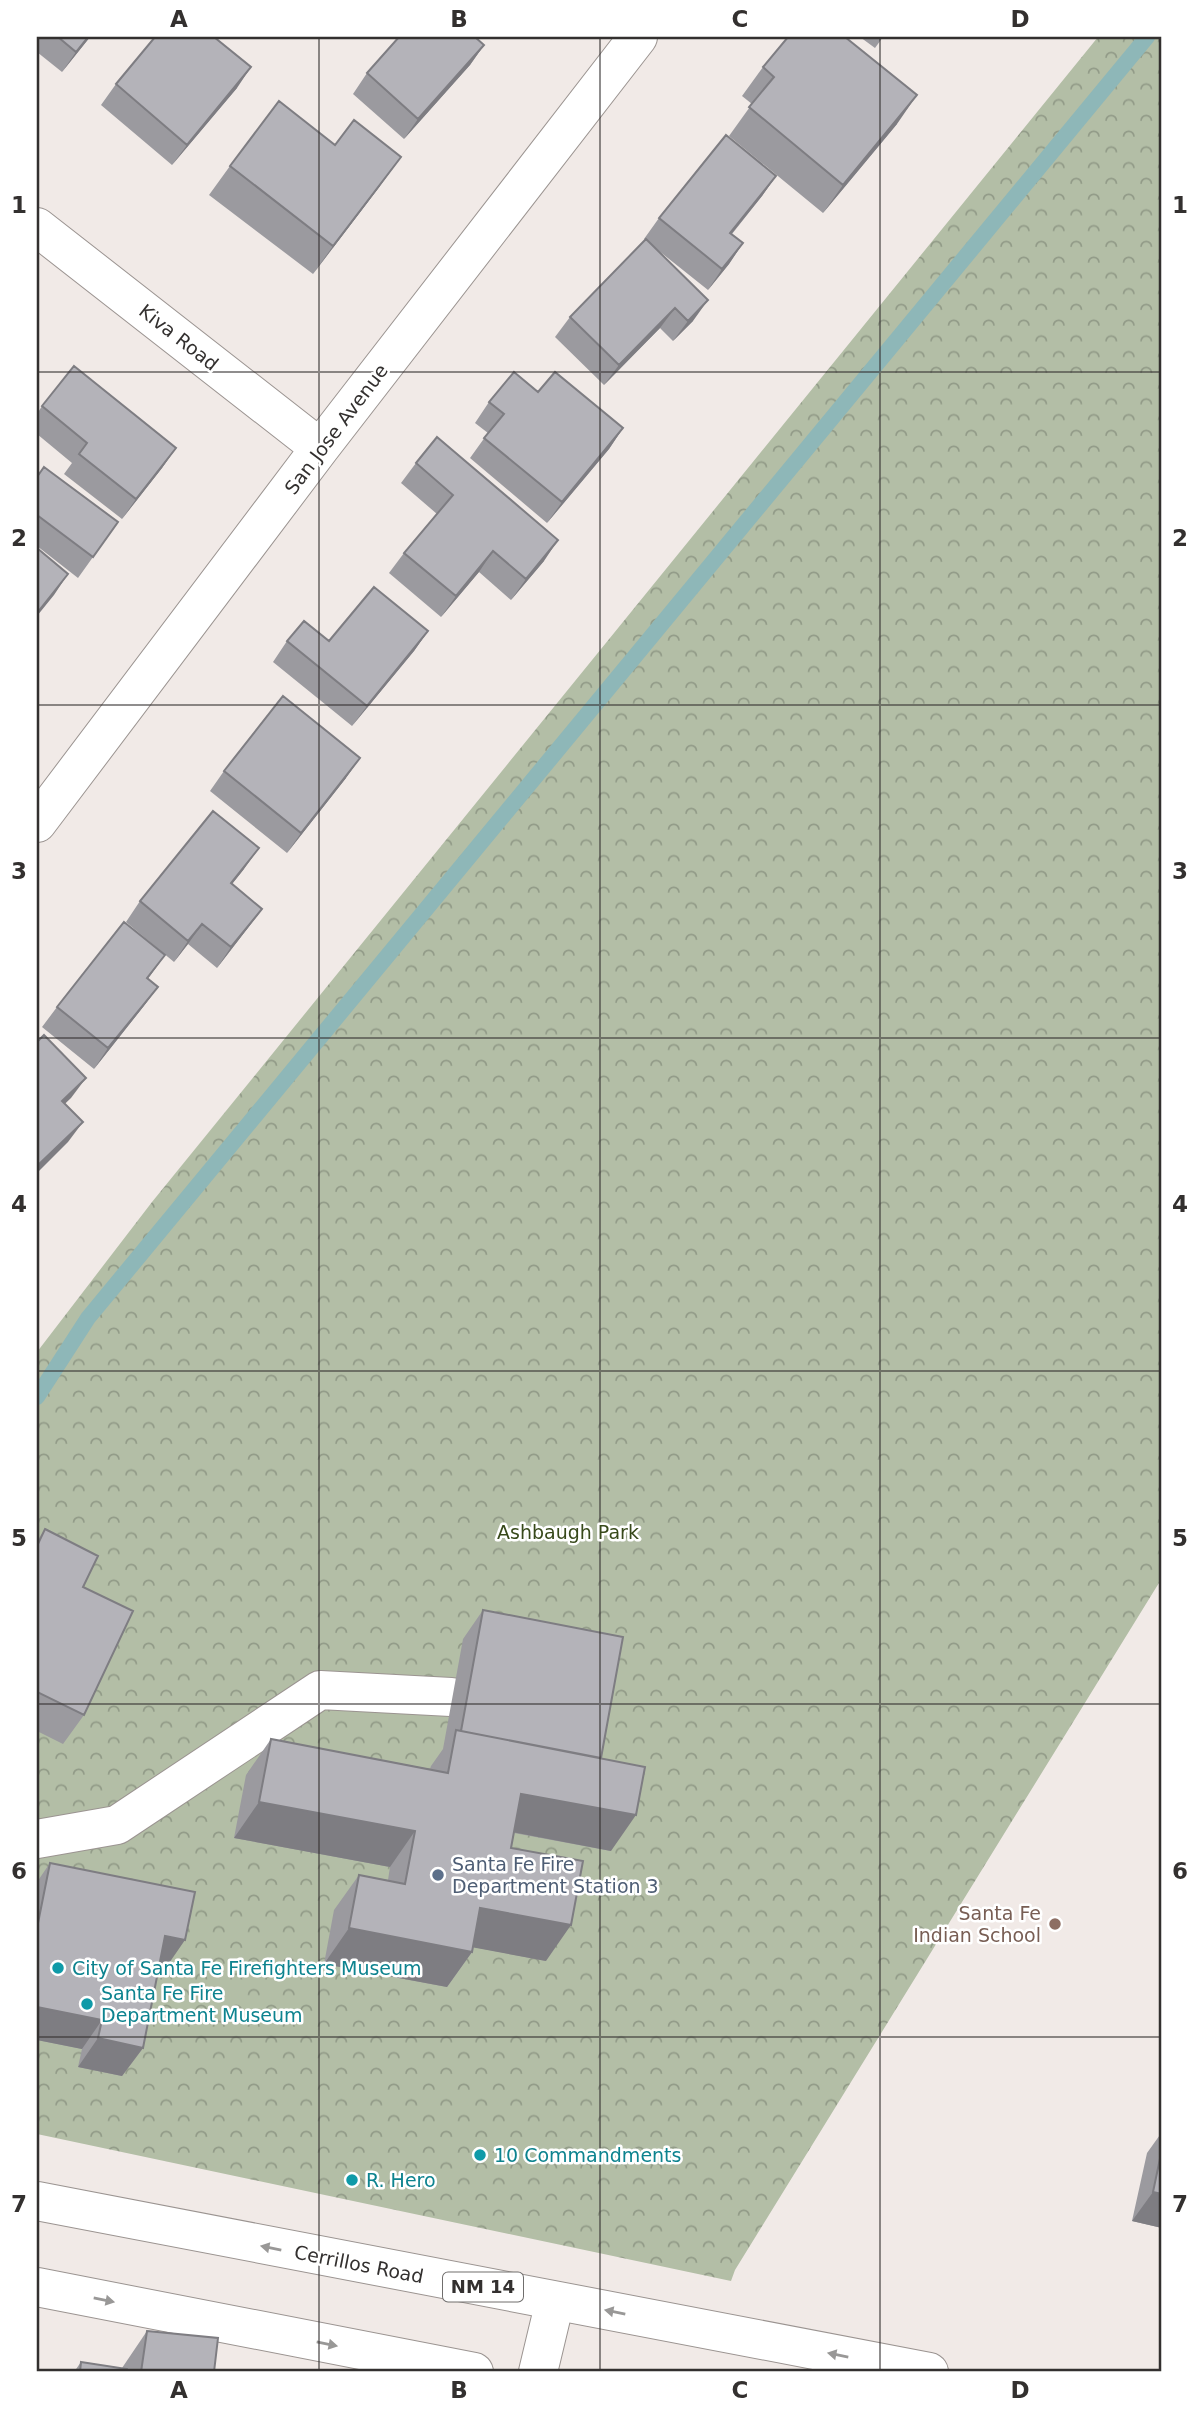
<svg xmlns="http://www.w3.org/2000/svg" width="1199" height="2409" font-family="'DejaVu Sans',sans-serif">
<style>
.park{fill:url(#park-crowns)}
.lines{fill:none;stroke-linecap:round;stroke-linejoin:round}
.stream{stroke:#8eb7b8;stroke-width:16}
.minor-casing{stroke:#9b9491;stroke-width:40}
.major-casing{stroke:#9b9491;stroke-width:40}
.minor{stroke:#fff;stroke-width:38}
.major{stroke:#fff;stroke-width:38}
.wall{fill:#9b9a9f}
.shaded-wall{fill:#7e7d82}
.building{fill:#b4b3b9;stroke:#7e7d82;stroke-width:2}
.oneway{fill:#999897}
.grid{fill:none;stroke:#33302f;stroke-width:2;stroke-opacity:0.55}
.service-dot{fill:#5c6f8a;stroke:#fff;stroke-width:2.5}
.education-dot{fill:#8d6e63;stroke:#fff;stroke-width:2.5}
.culture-dot{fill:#0f9aa8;stroke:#fff;stroke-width:2.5}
.labels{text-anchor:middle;stroke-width:5;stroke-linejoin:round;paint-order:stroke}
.shield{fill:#fff;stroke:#706e6d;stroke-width:2}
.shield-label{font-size:18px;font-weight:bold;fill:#33302f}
.street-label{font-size:19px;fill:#33302f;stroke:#fff}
.park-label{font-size:19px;fill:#37491a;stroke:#fff}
.service-label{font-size:19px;fill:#4e5e75;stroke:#fff;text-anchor:start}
.education-label{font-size:19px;fill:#785e54;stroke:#fff;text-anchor:end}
.culture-label{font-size:19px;fill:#0d838f;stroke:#fff;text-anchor:start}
.neatline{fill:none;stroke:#33302f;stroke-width:2.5}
.grid-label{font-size:23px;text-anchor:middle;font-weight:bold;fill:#33302f}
</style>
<defs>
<pattern id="park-crowns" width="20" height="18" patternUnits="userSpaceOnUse" patternTransform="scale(1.75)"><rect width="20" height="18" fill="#b3bea6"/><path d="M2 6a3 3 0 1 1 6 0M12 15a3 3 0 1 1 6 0" fill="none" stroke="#929b88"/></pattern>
</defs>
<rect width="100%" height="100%" fill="#f1eae7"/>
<path class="park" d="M1098,37H1162V1578L735,2270L731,2281L37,2134V1352L152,1202Z"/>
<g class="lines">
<path class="stream" d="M37,1397L88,1318L1147,37"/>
<g class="minor-casing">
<path id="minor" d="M37,227L320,448
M37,823L320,448L638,37
M37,1839L117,1825L320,1690L451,1697
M538,2372L555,2301"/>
</g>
<g class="major-casing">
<path id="major" d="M37,2201L929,2372
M37,2287L474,2372"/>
</g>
<use href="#minor" class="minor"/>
<use href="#major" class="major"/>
</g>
<path class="wall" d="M37,37H90L62,72L37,52Z
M860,37H883L875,48Z
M484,45L470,65L404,139L353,94L367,73Z
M763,67L897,124L823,213L729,136L752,104L742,96Z
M116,84L237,88L172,165L101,105Z
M230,166L380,186L313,274L209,195Z
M776,176L762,196L732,234L743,243L729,264L708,290L649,243L693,321L673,341L660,328L604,385L555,337L570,317L645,240L644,239L659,218Z
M538,392L623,428L609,449L547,523L470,458L488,433L475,423L489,402Z
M42,406L176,448L162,468L122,519L64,474L72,463L37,434V414Z
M416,463L544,561L511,600L479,572L441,617L389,573L404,553L437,514L401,483Z
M37,477L118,522L78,578L37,546Z
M428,631L414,651L352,726L273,662L287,641H329Z
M224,771L346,778L287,853L210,791Z
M244,869L232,884L262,909L247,929L217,968L188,944L174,962L126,922L140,901Z
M148,979L158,987L143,1007L94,1069L42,1027L57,1007Z
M45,1529L83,1587L84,1715L63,1744L37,1731V1541Z
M483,1610L601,1758L611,1851L514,1833L511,1848L546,1961L473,1947L472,1952L447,1987L324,1964L334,1910L359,1875L388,1880L390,1867L234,1838L246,1775L271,1739L430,1769L431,1766L443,1749L463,1639Z
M50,1863L165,1969L159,1968L143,2048L122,2076L78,2067L82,2049L37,2040V1882Z
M1162,2132V2228L1132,2221L1147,2153Z
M147,2331L214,2372H74L81,2362L122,2368Z"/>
<path class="shaded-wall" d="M88,37H90L62,72L76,52Z
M484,45L470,65L404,139L418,119Z
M251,67L237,88L172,165L187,145Z
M917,95L897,124L823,213L843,185Z
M401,157L380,186L313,274L333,246Z
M776,176L762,196L716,253L730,233Z
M743,243L729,264L708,290L722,269Z
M708,300L693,321L673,341L688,321Z
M675,308L660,328L604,385L619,365Z
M623,428L609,449L547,523L562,502Z
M176,448L162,468L122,519L136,499Z
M558,540L544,561L511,600L526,579Z
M493,551L479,572L441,617L456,596Z
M68,574L54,595L37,616V613Z
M428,631L414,651L352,726L367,706Z
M360,758L346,778L287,853L301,833Z
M259,848L244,869L216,904L231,883Z
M262,909L247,929L217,968L231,947Z
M202,924L188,944L174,962L188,941Z
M165,955L150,976L132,998L147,978Z
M158,987L143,1007L94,1069L108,1048Z
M86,1078L71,1098L47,1121L62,1101Z
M83,1122L68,1142L37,1173V1166Z
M521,1794L636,1815L611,1851L496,1829Z
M259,1802L415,1831L390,1867L234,1838Z
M480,1908L571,1925L546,1961L455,1944Z
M349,1928L472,1952L447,1987L324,1964Z
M165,1936L185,1940L165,1969L145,1965Z
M37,2007L102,2020L82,2049L37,2040Z
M98,2038L143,2048L122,2076L78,2067Z
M1153,2192L1162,2194V2228L1132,2221Z"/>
<path class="building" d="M58,37H88L76,52Z
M155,37H214L251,67L187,145L116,84Z
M399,37H475L484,45L418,119L367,73Z
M788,37H845L917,95L843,185L749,107L774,77L763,67Z
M279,101L335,145L354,120L401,157L333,246L230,166Z
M726,135L776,176L730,233L743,243L722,269L659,218Z
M646,239L708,300L688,321L675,308L619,365L570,317Z
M74,366L176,448L136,499L79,454L87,443L42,406Z
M514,372L538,392L555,372L623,428L562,502L484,438L504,414L489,402Z
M437,437L558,540L526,579L493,551L456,596L404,553L453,495L416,463Z
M44,467L118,522L93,557L37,515V477Z
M37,548L68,574L37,613Z
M374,587L428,631L367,706L287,641L304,621L329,641Z
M283,696L360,758L301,833L224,771Z
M213,811L259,848L231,883L262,909L231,947L202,924L188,941L140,901Z
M124,922L165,955L147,978L158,987L108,1048L57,1007Z
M44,1035L86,1078L62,1101L83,1122L37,1166V1042Z
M45,1529L98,1556L83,1587L133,1611L84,1715L37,1692V1546Z
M483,1610L623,1637L601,1758L461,1731Z
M456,1730L645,1767L636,1815L521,1794L511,1848L583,1861L571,1925L480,1908L472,1952L349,1928L359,1875L405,1884L415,1831L259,1802L271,1739L448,1773Z
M50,1863L195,1892L185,1940L165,1936L143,2048L98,2038L102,2020L37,2007V1928Z
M1162,2149V2194L1153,2192Z
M147,2331L218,2338L214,2372H141Z
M81,2362L127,2369V2372H80Z"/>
<defs><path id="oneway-solid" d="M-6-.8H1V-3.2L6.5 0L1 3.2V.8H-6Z" transform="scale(1.75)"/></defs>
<g class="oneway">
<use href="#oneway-solid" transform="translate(271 2248) rotate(-169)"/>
<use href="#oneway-solid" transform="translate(104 2300) rotate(11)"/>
<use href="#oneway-solid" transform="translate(615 2312) rotate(-169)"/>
<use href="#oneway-solid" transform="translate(327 2344) rotate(11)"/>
<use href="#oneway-solid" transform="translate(838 2355) rotate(-169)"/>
</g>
<path class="grid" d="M319,37V2372M600,37V2372M880,37V2372M37,372H1162M37,705H1162M37,1038H1162M37,1371H1162M37,1704H1162M37,2037H1162"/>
<circle class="service-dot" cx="438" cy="1875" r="7"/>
<circle class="education-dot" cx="1055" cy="1924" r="7"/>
<g class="culture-dot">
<circle cx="58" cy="1968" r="7"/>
<circle cx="87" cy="2004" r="7"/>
<circle cx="480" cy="2155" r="7"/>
<circle cx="352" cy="2180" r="7"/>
</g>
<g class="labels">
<rect class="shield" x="443" y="2272.5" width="80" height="29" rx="5"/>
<g class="shield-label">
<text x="483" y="2293">NM 14</text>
</g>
<g class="street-label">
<text transform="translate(179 337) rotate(38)" y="7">Kiva Road</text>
<text transform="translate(336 429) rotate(-53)" y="7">San Jose Avenue</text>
<text transform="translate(359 2264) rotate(11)" y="7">Cerrillos Road</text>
</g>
<g class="park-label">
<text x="568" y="1539">Ashbaugh Park</text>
</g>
<g class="service-label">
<text x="452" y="1871">Santa Fe Fire<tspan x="452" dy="22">Department Station 3</tspan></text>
</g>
<g class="education-label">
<text x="1041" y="1920">Santa Fe<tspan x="1041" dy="22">Indian School</tspan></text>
</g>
<g class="culture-label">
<text x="72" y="1975">City of Santa Fe Firefighters Museum</text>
<text x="101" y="2000">Santa Fe Fire<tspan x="101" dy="22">Department Museum</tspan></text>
<text x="494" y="2162">10 Commandments</text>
<text x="366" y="2187">R. Hero</text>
</g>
</g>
<rect width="1199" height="2409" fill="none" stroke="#ffffff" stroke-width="77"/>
<rect x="38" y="38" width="1122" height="2332" class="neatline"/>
<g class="grid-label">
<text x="179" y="27">A</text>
<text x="459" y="27">B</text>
<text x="740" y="27">C</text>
<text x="1020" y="27">D</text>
<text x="19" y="213">1</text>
<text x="1180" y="213">1</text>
<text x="19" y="546">2</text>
<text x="1180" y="546">2</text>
<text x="19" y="879">3</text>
<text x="1180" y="879">3</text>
<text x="19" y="1212">4</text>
<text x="1180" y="1212">4</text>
<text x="19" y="1546">5</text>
<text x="1180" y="1546">5</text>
<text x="19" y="1879">6</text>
<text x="1180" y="1879">6</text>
<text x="19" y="2212">7</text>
<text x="1180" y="2212">7</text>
<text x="179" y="2398">A</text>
<text x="459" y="2398">B</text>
<text x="740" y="2398">C</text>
<text x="1020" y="2398">D</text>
</g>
</svg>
